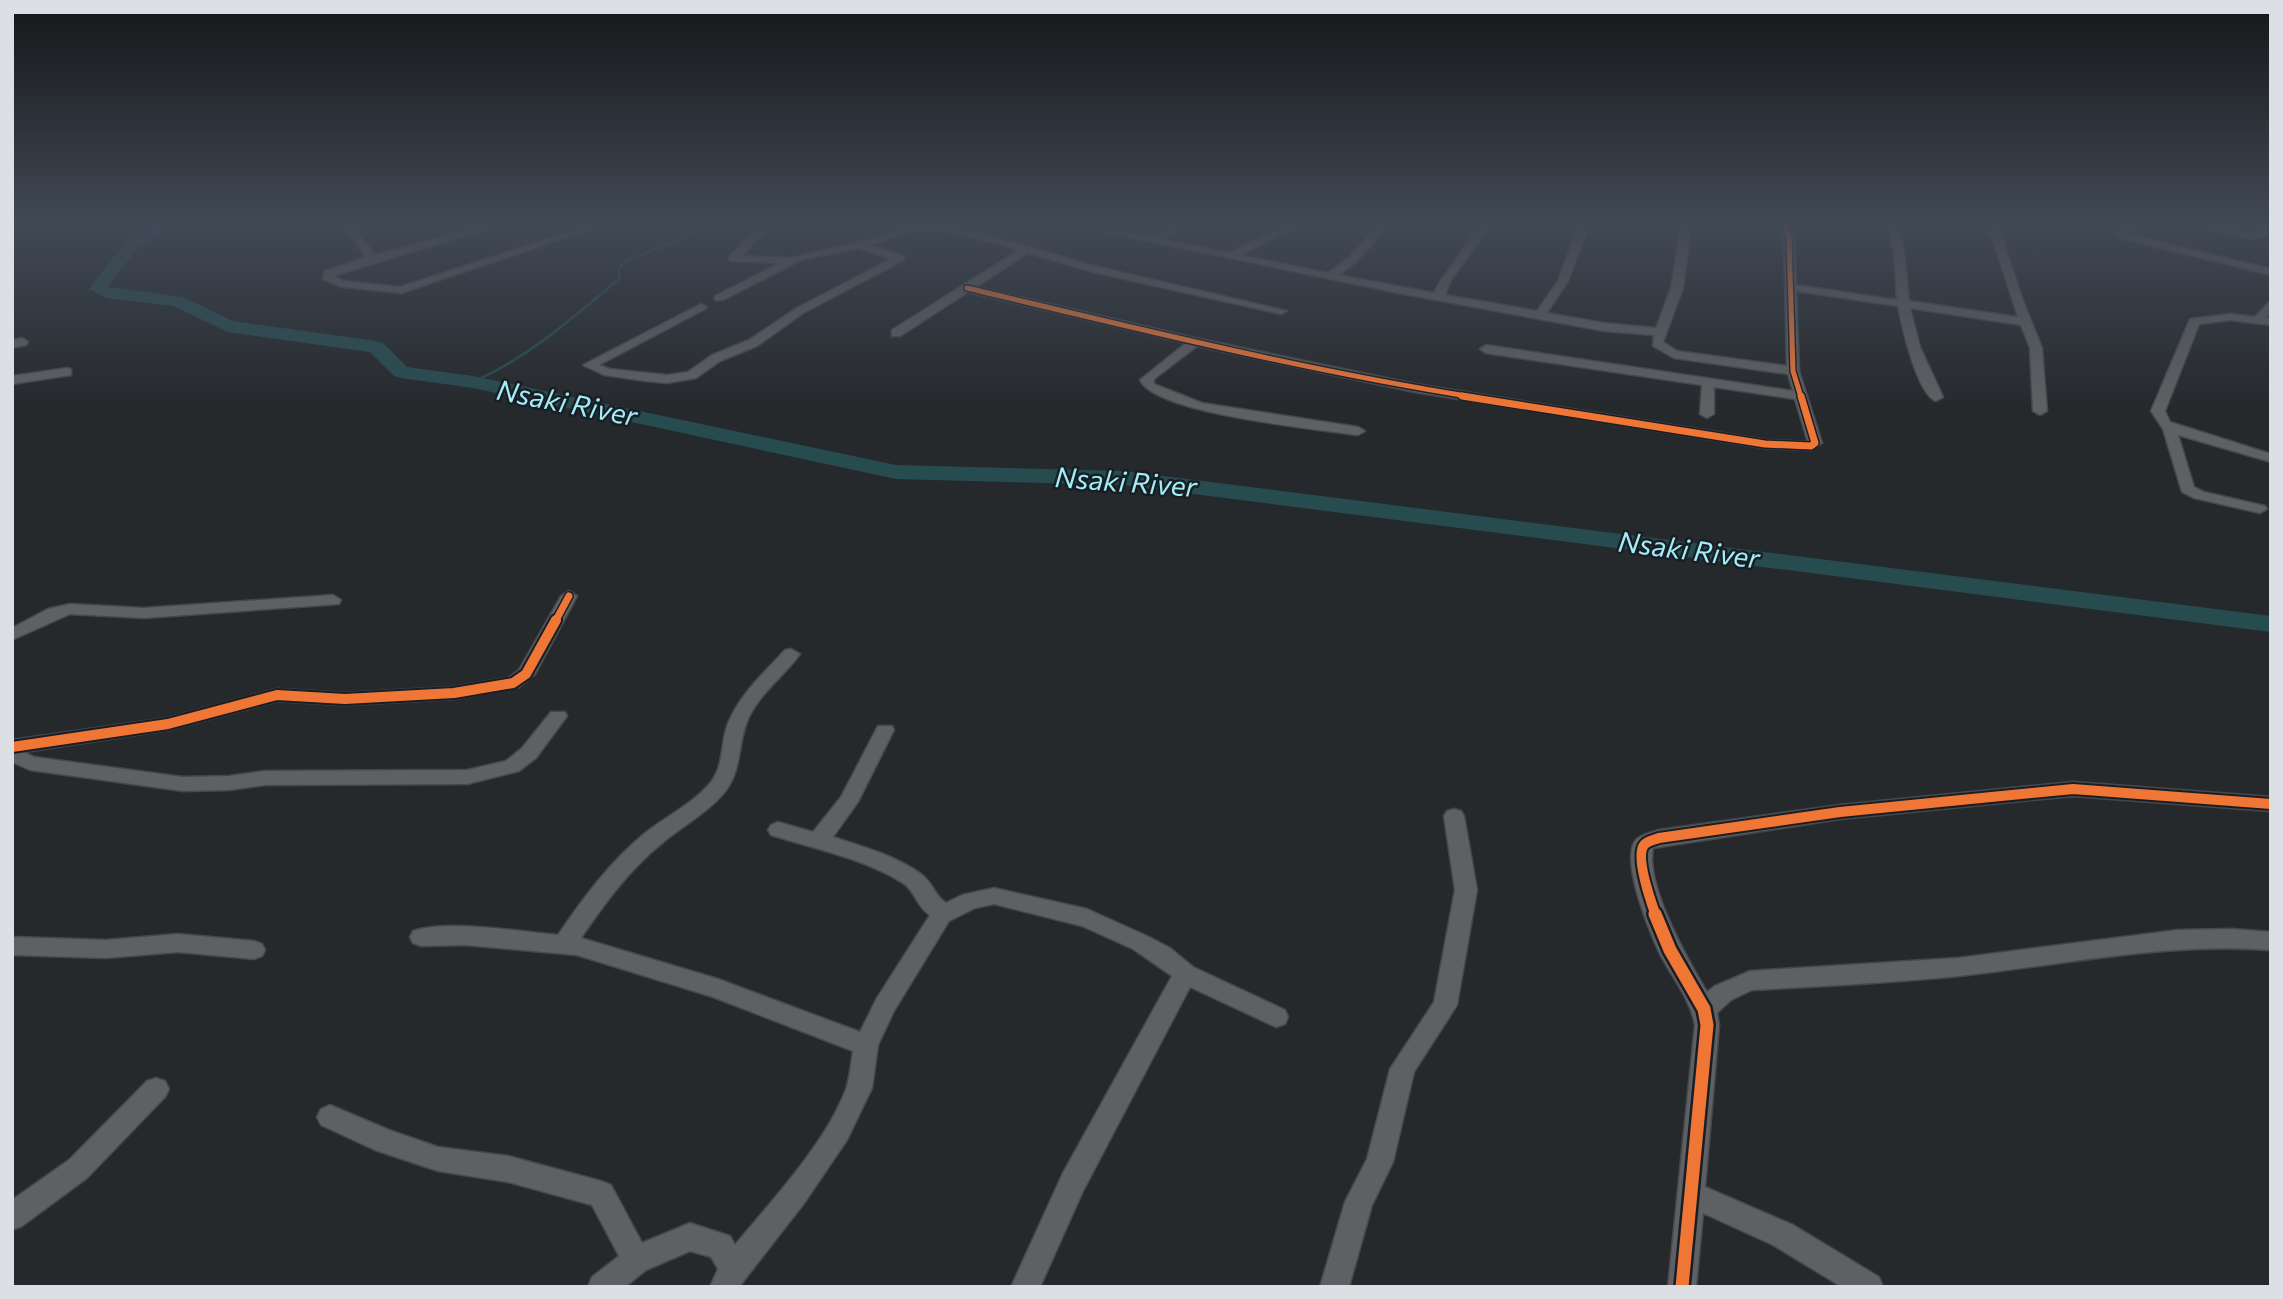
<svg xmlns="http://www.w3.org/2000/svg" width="2283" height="1299" font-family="Commissioner,sans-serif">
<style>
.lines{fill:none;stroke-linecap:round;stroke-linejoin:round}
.stream{stroke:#274c50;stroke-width:2.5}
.river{fill:#274c50;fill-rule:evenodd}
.minor-casing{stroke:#45474a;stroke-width:3}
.minor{fill:#5e6063;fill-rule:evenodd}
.cycleway-far3-casing{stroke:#191e25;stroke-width:8}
.cycleway-far2-casing{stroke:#191e25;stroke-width:10}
.cycleway-far1-casing{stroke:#191e25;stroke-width:14}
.cycleway-casing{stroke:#191e25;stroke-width:18}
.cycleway-far3{stroke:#f07635;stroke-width:5}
.cycleway-far2{stroke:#f07635;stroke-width:7}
.cycleway-far1{stroke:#f07635;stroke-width:10}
.cycleway{stroke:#f07635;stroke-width:13}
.labels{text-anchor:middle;stroke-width:5;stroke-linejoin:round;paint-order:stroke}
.water-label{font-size:28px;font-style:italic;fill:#a1eef8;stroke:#191e25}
</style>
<rect width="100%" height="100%" fill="#26292c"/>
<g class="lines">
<path class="stream" d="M473,382C529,357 574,317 620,278L618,269L626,261L693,234L700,225"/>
<path class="river" d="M156,225H176L138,247L108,287L183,297L233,321L376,341L383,343L407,367L473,376L896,465L1123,471L2271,616V632L1123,485L896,479L473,388L401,378L394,376L370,352L228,332L173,306L106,298L89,289L126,241Z"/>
<g class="minor-casing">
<path id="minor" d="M346,225H356L358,233L375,255L485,225H500L333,276L344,281L400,287L590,225H604L401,293L342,287L323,279L325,271L366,257L348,233Z
M907,225H926L985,234L1095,266L1287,311L1281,314L1093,272L1028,253L976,287L1195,338L1415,384L1765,440L1808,442L1795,399L1714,387V414L1707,418L1700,414L1702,385L1486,353L1480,349L1486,345L1793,391L1788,374L1674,358L1653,346L1654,335L1604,331L1393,292L1105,232L1110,229L1149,237L1175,225H1187L1161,239L1228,253L1288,225H1300L1240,255L1328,273L1348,258L1379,225H1389L1356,262L1339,275L1434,293L1441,280L1481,225H1491L1451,280L1445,295L1537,311L1558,281L1579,225H1589L1568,281L1547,313L1604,323L1656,328L1671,288L1681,225H1691L1683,288L1663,342L1677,351L1787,366L1784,238L1780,225H1790L1794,238L1796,285L1897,300L1894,251L1887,225H1897L1904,251L1909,301L2018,317L1988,225H1998L2022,298L2042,348L2047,411L2040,415L2033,411L2030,348L2021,325L1910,308L1920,347L1943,397L1936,401C1917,394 1902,327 1898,306L1796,291L1799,371L1822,443L1811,450L1765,448L1415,392L1197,346L1154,379V384L1202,403L1358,427L1365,431L1358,435C1317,429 1156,414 1140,380L1186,343L968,292L900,336H892V330L1019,250C992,242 943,228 916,229C905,230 884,242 870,245L904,256V260L803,313L757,346L720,361L696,378L667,383L646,381L604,375L583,365L701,304L707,307L705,309L599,365L610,369L667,375L688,372L712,355L749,340L795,309L891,259L858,248L801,260L723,300H715V296L780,263L729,261V257L754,231L763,233L742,256L790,258L881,237Z
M2129,225H2140L2128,234L2271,269V275L2116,237V233Z
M2188,225H2208L2254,233L2261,225H2271L2266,235L2255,239Z
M2271,300V311L2266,318H2271V325L2230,320L2199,324L2165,411L2170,422L2271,454V462L2178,435L2194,487L2204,492L2265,506L2267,509L2260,513L2194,498L2182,492L2163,429L2151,411L2190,319L2230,314L2255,317Z
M22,338L28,342L26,345L12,348V340Z
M67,368L71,369V375L12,384V376Z
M569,591L577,596L535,674L519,687L454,699L345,705L277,701L168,730L24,752L34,757L183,777L229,776L265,771L467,770L506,761L522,748L551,712H565L567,716L536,758L519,771L467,784L265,785L229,790L183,791L30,770L12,762V740L168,718L277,689L345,693L454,687L508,678L519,670L561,596Z
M333,595L341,600L339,604L144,618L70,614L12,640V628L48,609L70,604L144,608Z
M791,649L800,654C784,676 761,692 749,717C737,742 743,770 724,793C706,814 682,826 661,844C629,870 604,904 581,938L718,979L860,1032L877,998L930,915C916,906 916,892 903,883C863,858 815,849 771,835L768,830L771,825L778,822L813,832L841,797L878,726H892L894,730L858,802L833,837C862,846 896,856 921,874C933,883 935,896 946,903L962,895L994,888L1087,909L1149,937L1170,948L1193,967L1285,1010L1288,1017L1285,1024L1276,1027L1190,987L1083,1191L1040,1287H1011L1063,1173L1172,976L1133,949L1082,926L994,904L975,908L949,921L894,1011L878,1045L872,1088L847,1140L805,1202L739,1287H710L718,1269L711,1257L690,1251L646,1270L625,1287H588L592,1277L619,1256L592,1205L508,1182L438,1171L375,1150L321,1125L317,1117L321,1109L330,1105L389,1130L438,1147L508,1156L601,1181L611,1185L642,1243L690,1223L730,1236L735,1245C772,1200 826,1143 846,1089C850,1077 851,1063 853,1051L713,997L577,955L465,945L421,946L413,943L410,937L413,931C449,919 520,932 558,935C583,898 610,862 644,834C666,816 693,804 711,782C725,764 720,740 729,721C741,693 765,672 785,650Z
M2073,782L2271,797V811L2073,796L1840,819L1653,848C1645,885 1688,960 1707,992L1715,986L1750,971L1958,958L2178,930L2232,929L2271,932V950C2166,942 2063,965 1959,976C1891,983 1821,986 1752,990L1731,1000L1717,1013L1719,1025L1705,1187L1793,1225L1879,1277L1883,1287H1842L1773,1245L1703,1213L1696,1287H1668L1695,1025C1690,998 1671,976 1659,952C1650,932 1617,854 1638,838C1644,834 1653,832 1659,830L1840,805Z
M1454,809L1461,811L1464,816L1477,890L1457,1005L1414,1072L1393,1162L1372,1205L1349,1287H1320L1345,1202L1367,1159L1390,1069L1434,1002L1455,890L1444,816L1447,811Z
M178,934L254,941L262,944L265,950L262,956L254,959L178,952L106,958L12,955V937L106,940Z
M156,1078L165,1081L169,1089L165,1097L87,1178L22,1226L12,1230V1200L69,1160L147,1081Z"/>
</g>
<use href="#minor" class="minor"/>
<g class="cycleway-far3-casing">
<path id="cycleway-far3" d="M1785,225L1789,238L1793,371L1801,397
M967,288C1135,328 1303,370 1473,397"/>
</g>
<g class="cycleway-far2-casing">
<path id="cycleway-far2" d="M1462,396L1765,444L1811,446L1815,443L1801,396
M555,622L569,596"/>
</g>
<g class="cycleway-far1-casing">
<path id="cycleway-far1" d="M12,747L168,724L277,695L345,699L454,693L513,683L526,674L556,620
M1656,916C1651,902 1635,857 1644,845C1647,841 1654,840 1659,838L1840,812L2073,789L2271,804"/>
</g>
<g class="cycleway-casing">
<path id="cycleway" d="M1655,914L1670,950L1704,1009L1707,1025L1682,1287"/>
</g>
<use href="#cycleway-far3" class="cycleway-far3"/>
<use href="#cycleway-far2" class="cycleway-far2"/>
<use href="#cycleway-far1" class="cycleway-far1"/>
<use href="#cycleway" class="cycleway"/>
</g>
<linearGradient id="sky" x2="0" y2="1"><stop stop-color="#151718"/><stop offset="0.55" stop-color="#414956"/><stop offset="1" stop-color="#414956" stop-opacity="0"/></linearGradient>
<rect width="2283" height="407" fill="url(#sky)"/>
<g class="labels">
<g class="water-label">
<text transform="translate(567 403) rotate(11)" y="10">Nsaki River</text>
<text transform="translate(1126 482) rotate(4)" y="10">Nsaki River</text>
<text transform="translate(1689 550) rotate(7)" y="10">Nsaki River</text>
</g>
</g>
<rect width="2283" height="1299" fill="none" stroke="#dce0e5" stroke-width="28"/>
</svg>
